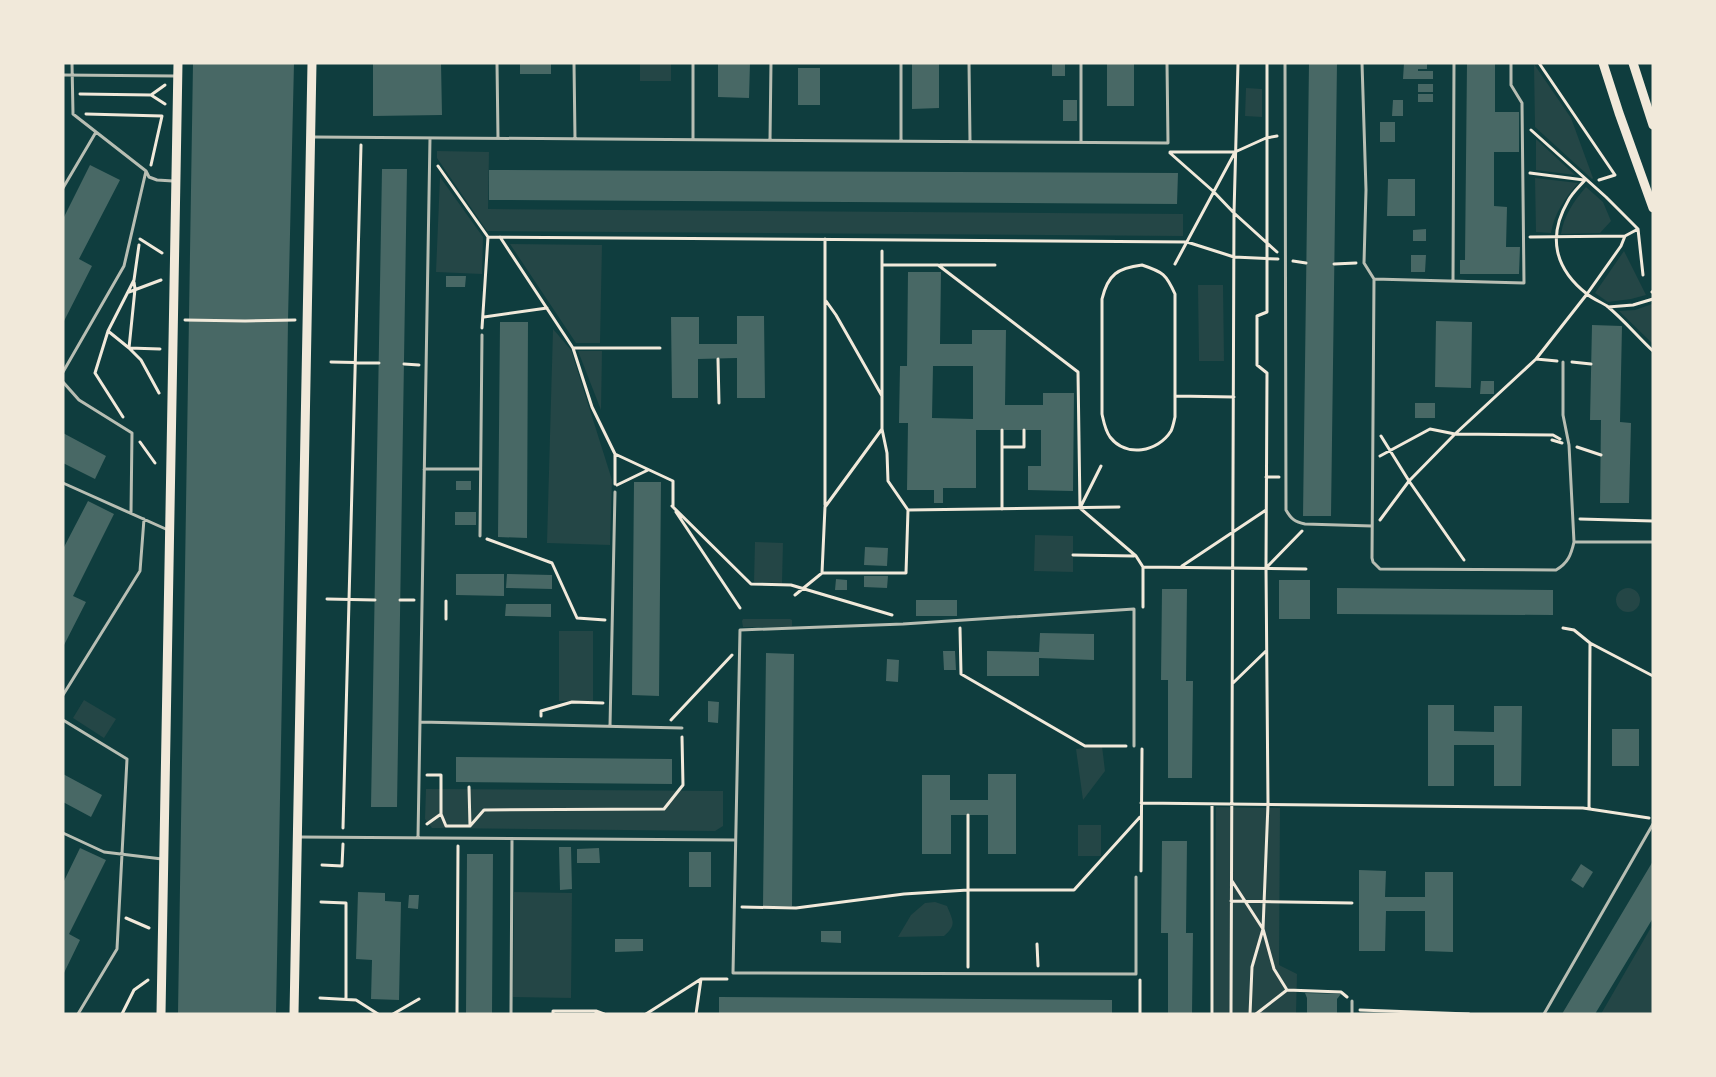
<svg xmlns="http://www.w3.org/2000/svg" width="1716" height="1077" font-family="Arial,sans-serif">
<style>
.green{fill:#244646}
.building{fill:#486865;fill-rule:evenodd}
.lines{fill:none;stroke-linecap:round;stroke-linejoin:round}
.path{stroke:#f1e9da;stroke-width:3}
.service{stroke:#b8beb3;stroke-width:3}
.secondary{stroke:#f1e9da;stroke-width:9}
</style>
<rect width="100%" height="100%" fill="#0f3d3e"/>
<path class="green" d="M640,63H671V81H640Z
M1534,64L1571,118L1593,178L1592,179L1535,127Z
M1246,88L1262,89V117L1245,116Z
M1536,139L1575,175L1536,170Z
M437,151L489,152L488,209L1183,214V236L487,231L437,158Z
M440,177L483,237L482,274L436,272Z
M1535,178L1578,183C1565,198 1554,214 1551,233L1536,232Z
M1586,187L1603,202L1611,221L1600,233L1561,234C1564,215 1574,201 1586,187Z
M510,244L602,245L600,343H576Z
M1624,251L1646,295L1631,299L1608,302L1595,293Z
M1198,285H1223L1224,361H1199Z
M1652,304L1653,306V344L1619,311L1635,310Z
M553,329L571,350L612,480L610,545L547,543Z
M578,351H602L601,410Z
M1035,535L1073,536V572L1034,571Z
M755,542L783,543L782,583L754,582Z
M1616 600a12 12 0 1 1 24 0a12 12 0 1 1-24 0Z
M743,619H790L792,620V626L790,627H743L742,621Z
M559,631H593V701H559Z
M84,700L116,719L104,738L73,718Z
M1102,746L1105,771L1083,800L1076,749Z
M426,789L723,791V826L715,831L432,828L425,819Z
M1216,807L1280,808L1279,965L1297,974L1296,1014H1214Z
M1078,825H1101V856H1078Z
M514,892L572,893L571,998L513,997Z
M935,902L947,906C953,921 957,925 944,936L898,937L911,915L925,903Z
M1653,924V1011L1651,1014H1601Z"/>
<path class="building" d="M193,63H294L288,320L285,529L276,1014H178Z
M373,63H441L442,115L373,116Z
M520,63H551V74H520Z
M718,63H750L749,98L718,97Z
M912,63H939V108L912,109Z
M1052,63H1065V76H1052Z
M1107,63H1134V106H1107Z
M1309,63H1337L1331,516H1303Z
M1404,63H1427V69H1418V71H1433V79H1403Z
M1467,63H1495V112H1519V152H1494V206L1507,207L1506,247H1520L1519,274H1460V260H1465Z
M798,68H820V105H798Z
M1418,84H1433V92H1418Z
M1418,94H1433V102H1418Z
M1063,100H1077V121H1063Z
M1393,100H1403V116H1392Z
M1380,122H1395V142H1380Z
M90,165L120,180L79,259L92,266L63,323V219Z
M382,169H407L397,807H371Z
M489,170L1178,173L1177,204L489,200Z
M1388,179H1415V216H1387Z
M1426,229V241H1413V230Z
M1411,255H1426L1425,272H1411Z
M908,272H941L940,344H972V330H1006L1005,405H1043V393H1074L1073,491L1028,490V466H1041V430H976V488H943V503H934V490H907L908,423H899L900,366H907ZM933,366H973V419L932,418Z
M446,276H466L465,287H446Z
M737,316H764L765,398H737V358L698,359V398H672L671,317H699V344H737Z
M1436,321L1472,322L1471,388L1435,387Z
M500,322H528L527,538L498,537Z
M1592,325L1622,326L1620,422L1631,423L1629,503H1600L1601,420H1590Z
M1481,381H1494V394H1480Z
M1415,403H1435V418H1415Z
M63,433L106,456L95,479L63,463Z
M456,481H471V490H456Z
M634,482H661L659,696L632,695Z
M88,501L114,514L73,596L86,602L63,647V549Z
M455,512H476V525H455Z
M865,547L888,548L887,566L864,565Z
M456,574H504V596L456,595Z
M507,574L552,575V589L506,588Z
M864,576H888L887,588L864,587Z
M836,579L847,580V590H835Z
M1279,580H1310V619H1279Z
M1337,588L1553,590V615L1337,614Z
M1162,589H1187L1186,681H1193L1192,778H1168V680H1161Z
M916,600H957V616H916Z
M506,604H551V617L505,616Z
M1040,633L1094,634V660L1039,658V676H987V651L1039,652Z
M943,651H955L956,670H944Z
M766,653L794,654L792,906H763Z
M887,659L899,660L898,682L886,681Z
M708,701L719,702L718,723L708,722Z
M1428,705H1454V731L1494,732V706H1522L1521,786H1494V745H1454V786H1428Z
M1612,729H1639V766H1612Z
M456,757L672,759V784L456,782Z
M63,774L102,795L91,817L63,802Z
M988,774H1016V854H988V815H951V854H922V775H950V800H988Z
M1162,841H1187L1186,933H1193L1192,1014H1168V933H1161Z
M559,847H571L572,889L560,890Z
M80,848L106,860L69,934L80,940L63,975V883Z
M599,848L600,863H577V849Z
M689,852H711V887H689Z
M467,854H493L492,1014H466Z
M1653,861V918L1595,1014H1562Z
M1581,864L1593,872L1583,888L1571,880Z
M1359,870L1386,871L1385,897H1425V872H1453V952L1425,951V911H1386L1385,951H1359Z
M358,892L385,893V901L401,902L399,1000L371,999L372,960L356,959Z
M409,895H419L418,909L408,908Z
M821,931H841V943L821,942Z
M615,939H643V951L615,952Z
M1305,993L1341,994L1337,999V1014H1307V998Z
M719,997L1112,1000V1014H719Z"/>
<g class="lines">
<path class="path" d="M1539,63L1615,175L1599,180
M80,94L151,95L165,85
M151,95L165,104
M86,114L162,116L151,165
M1531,130L1606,197L1638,229L1643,275
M1170,152H1235L1266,138L1277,136
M1170,153L1213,191L1234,213L1277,252
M438,166L488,237L1187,242L1234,257L1278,259
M1530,173L1584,180
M1585,180C1579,187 1572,193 1568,201C1547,237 1555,269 1587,294C1593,299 1601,302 1607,306C1623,319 1638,337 1653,351
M500,237L573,348L592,407L615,454V484
M1530,237L1625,236L1638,229
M140,239L162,253
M1293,261L1306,263
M1175,264L1234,154
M1334,264L1356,263
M882,265H938L1078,372L1080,508L1136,556L1143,567V607
M940,265H995
M1142,265C1163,272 1166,274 1175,294V417C1174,421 1173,427 1171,431C1158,452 1126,458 1110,437C1105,430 1104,423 1102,414V299C1108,274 1118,268 1142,265Z
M134,282L135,289L129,348L160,349
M129,292L161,280
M1652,292L1653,291
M826,301L836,315L882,396
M1608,307L1633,305L1653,299
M484,317L547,308
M185,320L245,321L295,320
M482,328L488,237
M108,331L129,348L141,360L159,393
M573,348H660
M718,359L719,403
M1536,359L1587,294L1621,246L1625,236
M331,362L379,363
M1572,362L1591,364
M404,364L419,365
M1176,396L1234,397
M123,417L95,373L108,331L134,280L139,245
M882,429L887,453L888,481L908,510
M1002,430V509
M1381,436L1409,481L1464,560
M1552,440L1562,443
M140,442L155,463
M1002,447H1024V430
M1577,447L1601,455
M615,454L673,481V507
M1380,456L1430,429L1455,434L1553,435L1560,439
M1266,477H1279
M617,485L648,470
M825,505V239
M672,506L751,584L791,585L892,615
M1081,506L1101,466
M676,512L740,608
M1580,519L1653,521
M1380,520L1409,481L1455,434L1536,359L1557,361
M487,539L552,563L577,618L605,620
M1073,555L1134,556
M1182,566L1266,510
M1143,567L1306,569
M1267,567L1302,531
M822,573H906L908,510L1119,507
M795,595L822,573L825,507L882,429V251
M327,599L375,600
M400,600H414
M446,601V619
M960,628L961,674L1085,746H1126
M1563,628L1574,630L1590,643L1589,809
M1590,643L1653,676
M1233,683L1266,651
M541,716V711L572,702L603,703
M671,720L732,655
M1141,803L1583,808L1649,818
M441,814L446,826H470L469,787
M427,824L441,814V775H427
M470,826L484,810L664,809L683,785L682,737
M343,828L361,145
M322,865L342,866L343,844
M1141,871L1142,749
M1232,881L1263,929L1274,969L1287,990L1256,1014
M1231,901L1352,903
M321,902L346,903V999
M742,907L796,908L904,894L968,890H1074L1140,817
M126,918L149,928
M1037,944L1038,966
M968,967V815
M1140,980V1014
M1287,990L1341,992L1347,997
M320,998L356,1000L378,1014
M1360,1010L1469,1014
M596,1011L604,1014
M122,1014L134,990L148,980
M393,1014L419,999
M457,1014L458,846
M553,1014V1011H596V1014
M646,1014L701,979
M696,1014L701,979H727
M1212,1014V804
M1231,1014L1234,213L1238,63
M1250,1014L1252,967L1263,929L1268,804L1266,568L1267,373L1257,365V316L1267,312V63"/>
<path class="service" d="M72,63L73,114L146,171L149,177L157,180L173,181
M497,63L498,138
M574,63L575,139
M901,63V141
M969,63L970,141
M1081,63V142
M1285,63L1286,510C1291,519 1295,522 1305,524L1372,526
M1362,63L1366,190L1364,263L1374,279L1372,558L1373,562L1380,569L1556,570C1568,563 1571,555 1574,542L1569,445L1563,415V362
M63,75L175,76
M314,137L1168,143L1167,63
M693,139V63
M770,140L771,63
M63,188L96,132
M1374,279L1524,283L1522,103L1511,85V63
M1453,281L1454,63
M63,372L124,266L146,171
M63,382L79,400L132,433L131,513
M424,469H480
M63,483L168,530
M480,536L482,335
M1574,542H1653
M63,695L140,571L144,519
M63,720L127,759L117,949L78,1014
M420,722L682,728
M610,726L615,492
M1134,746V609L903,624L740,630L733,973L1136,974V877
M63,833L104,852L162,859
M299,837L735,840
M418,838L430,138
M1352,1001V1014
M511,1014L512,839
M1544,1014L1653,824"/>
<path class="secondary" d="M1603,63L1619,113L1653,208
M1633,63L1653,125
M161,1014L178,63
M294,1014L312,63"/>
</g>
<rect width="1716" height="1077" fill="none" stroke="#f1e9da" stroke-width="129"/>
</svg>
